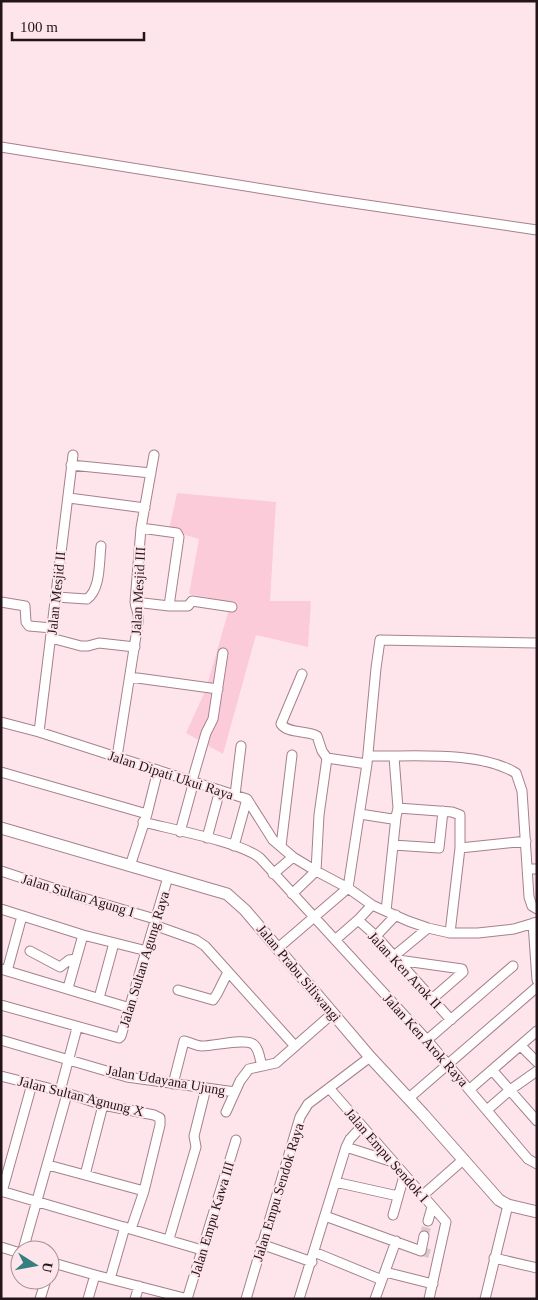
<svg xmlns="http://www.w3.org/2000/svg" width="538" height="1300" font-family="Georgia,serif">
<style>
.green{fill:#fccbda}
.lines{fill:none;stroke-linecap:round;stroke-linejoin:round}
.minor-tunnel{stroke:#dcc6cb;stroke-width:9;stroke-dasharray:9 4.5;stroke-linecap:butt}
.minor-casing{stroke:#a5818c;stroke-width:11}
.tertiary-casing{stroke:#a5818c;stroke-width:13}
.minor{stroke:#fff;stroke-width:9}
.tertiary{stroke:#fff;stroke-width:11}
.labels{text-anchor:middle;stroke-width:4;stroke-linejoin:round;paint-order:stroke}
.street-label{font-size:14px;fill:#221418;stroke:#fde5eb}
</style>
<rect width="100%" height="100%" fill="#fde5eb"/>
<path class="green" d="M177,493L276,502L270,601H311L308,647L256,635L223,754L186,733L206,689L231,602L189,594L199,539L169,530Z"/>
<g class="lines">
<path class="minor-tunnel" d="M424,1236L428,1221
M421,1251L439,1257"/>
<g class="minor-casing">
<path id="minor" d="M1,147L326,199L537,230
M71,465L151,473
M69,498L145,508
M56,597L87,599C101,589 99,561 101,546
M1,602L25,606L26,622L29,626L52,628
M135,602L169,606L179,537L177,533L141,528
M169,606H188L192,601L232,607
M51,638L81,646H88L99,643L135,647
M302,674L281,724C288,734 307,730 317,736L322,751L327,758
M130,677L218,689
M1,722L39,732L247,799L273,840L293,857L316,871L348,888L372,905L408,921L428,928L450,933H478L514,929L537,922
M39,732L73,455
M368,756C412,757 478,750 516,773L522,791L529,897L532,906L537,909
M117,757L138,623C140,613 136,611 135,602L141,528L154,455
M394,757L398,808
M1,772L147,814
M192,781L206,733L213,719L223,653
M235,795L241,746
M360,814L392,819L396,817L398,808L452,812L460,815V848L526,841
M143,822C170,829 241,842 260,858L427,1040L528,1159L537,1164
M180,832L194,781
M207,838L220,790
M393,845L439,848L443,811
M234,846L247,799
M281,846L292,755
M130,866L147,814L158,770
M527,869H537
M1,871L80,897L155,919
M273,874L293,857
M292,894L316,871L319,815L327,758L367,764
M1,909L83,935L147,951
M386,911L396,817
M358,920L376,936L451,1020
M533,923L537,980
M154,925L196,940L205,946L294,1045
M450,933L460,848
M376,936L396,915
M335,940L358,920L372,905
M278,948L348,888L367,764L376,668L380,640L537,643
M30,951L60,967L69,960L76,959
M394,956L428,928
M398,960L462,969L463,972L432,999
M1,969L130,1008
M7,971L22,916
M68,988L83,935
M178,990L213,1000L217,994L228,972
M99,998L114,943
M1,1005L119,1038L121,1036L168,877
M1,1040L127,1077L235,1092
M427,1040L513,966
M521,1046L537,1062
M492,1070L537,1121
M1,1076L60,1091L103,1105L154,1115L160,1118V1125L144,1191L131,1229
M173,1084L184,1041C190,1042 196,1046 202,1046C215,1046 243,1038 253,1044C259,1048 260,1060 262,1066
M329,1088L446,1222L429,1299
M470,1089L537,1031
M60,1091L77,1028
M409,1098L537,987
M487,1110L510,1090L537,1071
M226,1112L240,1081L249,1069L276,1063L333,1013
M346,1147L393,1162
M48,1165L144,1191
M85,1175L103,1105
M335,1182L398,1196
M1,1191L202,1250
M2,1192L32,1084
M422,1196L464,1159
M393,1215L404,1176
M325,1216L421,1251L424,1236
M428,1221L432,1207
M169,1239L196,1147L194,1136L206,1088
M261,1244L312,1262
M1,1247L20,1253
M23,1250L67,1094
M314,1252L382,1280
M494,1258L537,1268
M50,1262L95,1275L188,1299
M385,1272L433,1284
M110,1279L125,1227
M40,1299L46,1280
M88,1299L95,1275
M135,1299L139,1286
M187,1299L236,1140
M246,1299L300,1117L308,1104L370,1057
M299,1299L346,1147L350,1139L362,1126
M375,1299L396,1241
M485,1299L508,1205"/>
</g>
<g class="tertiary-casing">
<path id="tertiary" d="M1,828L227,894L245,910L370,1057L423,1114L499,1200L508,1205L537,1212"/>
</g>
<use href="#minor" class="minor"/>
<use href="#tertiary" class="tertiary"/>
</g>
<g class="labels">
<g class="street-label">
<text transform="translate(138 591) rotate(-87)" y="5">Jalan Mesjid III</text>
<text transform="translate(56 593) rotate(-84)" y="5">Jalan Mesjid II</text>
<text transform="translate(171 775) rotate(18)" y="5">Jalan Dipati Ukui Raya</text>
<text transform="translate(78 895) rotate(17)" y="5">Jalan Sultan Agung I</text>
<text transform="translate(144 959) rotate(-73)" y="5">Jalan Sultan Agung Raya</text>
<text transform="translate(405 970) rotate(47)" y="5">Jalan Ken Arok II</text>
<text transform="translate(299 973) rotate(50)" y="5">Jalan Prabu Siliwangi</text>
<text transform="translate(426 1040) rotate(48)" y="5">Jalan Ken Arok Raya</text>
<text transform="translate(166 1080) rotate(10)" y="5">Jalan Udayana Ujung</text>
<text transform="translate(81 1096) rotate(14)" y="5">Jalan Sultan Agnung X</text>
<text transform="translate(387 1155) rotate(49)" y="5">Jalan Empu Sendok I</text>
<text transform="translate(278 1192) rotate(-73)" y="5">Jalan Empu Sendok Raya</text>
<text transform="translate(212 1219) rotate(-73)" y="5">Jalan Empu Kawa III</text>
</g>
</g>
<rect width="538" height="1300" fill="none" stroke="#221418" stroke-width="5"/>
<g transform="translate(35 1265) rotate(101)"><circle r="24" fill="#fde5eb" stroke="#a59197"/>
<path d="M0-4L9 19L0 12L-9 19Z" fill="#367f80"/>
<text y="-8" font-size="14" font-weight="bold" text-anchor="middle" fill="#221418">U</text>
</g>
<path d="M12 32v8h132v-8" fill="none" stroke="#221418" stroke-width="2.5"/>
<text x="20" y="32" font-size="15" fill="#221418" stroke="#fde5eb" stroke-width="4" paint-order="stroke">100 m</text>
</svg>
